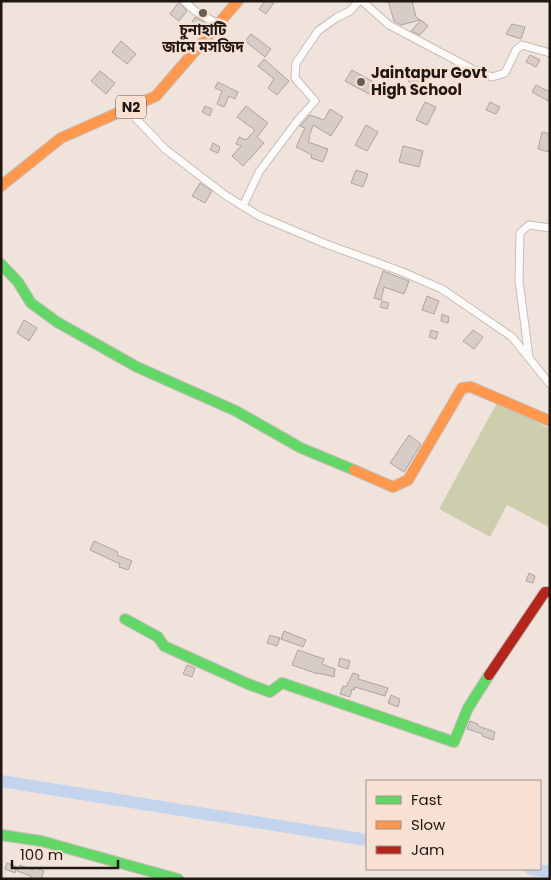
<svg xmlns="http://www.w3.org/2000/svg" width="551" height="880" font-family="Poppins,'Noto Sans Bengali',sans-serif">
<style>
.green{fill:#cdcead}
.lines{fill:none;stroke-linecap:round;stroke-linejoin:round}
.river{stroke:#c4d4ed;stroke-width:12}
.building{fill:#d8ccc8;stroke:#aea49f}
.street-casing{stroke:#c8beb8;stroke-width:9}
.fast-casing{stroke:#c8beb8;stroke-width:12}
.slow-casing{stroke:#c8beb8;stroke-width:12}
.jam-casing{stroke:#c8beb8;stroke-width:12}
.street{stroke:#fdfbfa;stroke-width:7}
.fast{stroke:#63d668;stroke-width:10}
.slow{stroke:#ff974d;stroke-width:10}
.jam{stroke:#b3261e;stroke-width:10}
.poi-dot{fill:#685e58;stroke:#f8e1d3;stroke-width:2}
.labels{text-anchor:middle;stroke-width:5;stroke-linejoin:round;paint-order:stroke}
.shield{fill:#f8e1d3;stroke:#60544c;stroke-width:1}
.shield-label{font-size:14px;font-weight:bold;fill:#1f1712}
.poi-label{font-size:15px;font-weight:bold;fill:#1f1712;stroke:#f8e1d3}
</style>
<rect width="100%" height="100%" fill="#f0e3db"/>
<path class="green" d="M498,401L550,429L549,527L507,505L490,537L439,509Z"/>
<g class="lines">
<path class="river" d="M1,781L367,840
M531,869L550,872"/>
</g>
<path class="building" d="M265,1H275L266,14L259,9Z
M388,1H412L416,17L420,20L401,25L394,21Z
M179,2L187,11L179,21L170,14Z
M195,17L207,24L199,34L189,27Z
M421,20L428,26L420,35L411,31Z
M512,24L525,27L521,39L506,34Z
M251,34L271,49L265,57L245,41Z
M121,41L136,54L127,64L112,52Z
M530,55L540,60L536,67L526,62Z
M264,59L289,81L277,95L268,88L274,79L258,66Z
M417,68L429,77L418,89L408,81Z
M352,70L377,84L371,95L345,81Z
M100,71L115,83L106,94L91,81Z
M218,82L238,92L235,99L229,96L224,107L217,104L222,91L215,88Z
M536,85L550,92V102L532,92Z
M425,102L436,107L427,125L416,120Z
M490,102L500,107L496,114L486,110Z
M205,106L212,109L210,116L202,112Z
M246,106L268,123L257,137L264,143L243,166L232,156L241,146L236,144L239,137L246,140L255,130L237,117Z
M330,109L343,117L331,136L313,125L309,137L310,138L308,142L328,149L323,162L311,158L312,155L296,147L305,128L300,126L310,115L324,120Z
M366,125L378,132L367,151L355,145Z
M542,132L550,134L549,152L538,149Z
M213,143L220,147L218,153L210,150Z
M403,146L423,151L419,167L399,162Z
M356,170L368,174L363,187L351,183Z
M200,183L212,191L205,203L192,196Z
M383,271L409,281L404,294L384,287L381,300L374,298Z
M427,296L439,301L434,314L422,310Z
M382,301L389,303L387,309L380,307Z
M442,314L449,317L448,323L441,321Z
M24,320L37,328L29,341L17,333Z
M431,330L438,332L436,339L429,337Z
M473,330L483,337L474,349L463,341Z
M409,435L421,444L404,472L390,463Z
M94,541L118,552L117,555L132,561L128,570L119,567L120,564L90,550Z
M529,573L535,576L533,583L526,581Z
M284,631L306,640L303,647L281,639Z
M270,635L280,638L277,646L267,643Z
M298,650L324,659L322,664L335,669L334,677L319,673L318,674L292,665Z
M340,658L350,661L348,669L338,666Z
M187,665L195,668L192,677L183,674Z
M353,673L359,675L358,679L388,688L385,696L355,687L354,690L352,689L350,697L340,694L343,686L346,687Z
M391,695L400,699L398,707L388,703Z
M470,721L478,724V726L495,732L493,740L482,736L483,734L467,729Z
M7,863L17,867L15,873L5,869Z
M20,865L33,870L34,867L44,871L41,879H31V876L17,871Z"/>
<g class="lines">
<g class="street-casing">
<path id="street" d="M184,1L195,11L218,24
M362,1L389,25L476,71L492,77L505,73L516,50L522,45L550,53
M127,109L165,149L225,195L259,216L326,244L400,271L442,289L512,337L550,384
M243,206L259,172L298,120L315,101L295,78L296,63L318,31L336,18L350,11L359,1
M529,357L519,281L520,233L529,225L550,228"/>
</g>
<g class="fast-casing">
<path id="fast" d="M1,264L18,282L31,303L57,322L137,367L236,411L301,448L354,470
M125,619L158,637L164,646L248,684L270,692L282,683L454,742L468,708L489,675
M1,835L41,841L178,879"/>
</g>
<g class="slow-casing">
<path id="slow" d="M1,186L61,138L156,96L238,1
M354,470L393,487L408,480L462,388L471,387L550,421"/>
</g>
<g class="jam-casing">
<path id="jam" d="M489,675L545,592H550"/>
</g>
<use href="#street" class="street"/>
<use href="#fast" class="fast"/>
<use href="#slow" class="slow"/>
<use href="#jam" class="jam"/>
</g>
<g class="poi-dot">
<circle cx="203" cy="13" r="5"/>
<circle cx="361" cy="82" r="5"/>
</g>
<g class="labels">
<rect class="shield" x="116" y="95.5" width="30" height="23" rx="4"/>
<g class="shield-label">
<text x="131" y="112">N2</text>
</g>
<g class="poi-label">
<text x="203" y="35">চুনাহাটি<tspan x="203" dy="17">জামে মসজিদ</tspan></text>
<text x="371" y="78" text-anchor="start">Jaintapur Govt<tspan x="371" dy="17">High School</tspan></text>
</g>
</g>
<rect width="551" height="880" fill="none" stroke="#1f1712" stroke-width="5"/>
<rect x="366" y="780" width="175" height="90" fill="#f8e1d3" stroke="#a19086"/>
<rect x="376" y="796" width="25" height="8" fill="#63d668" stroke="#a19086"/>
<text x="411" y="805" font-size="15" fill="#1f1712">Fast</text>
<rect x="376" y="821" width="25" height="8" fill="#ff974d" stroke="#a19086"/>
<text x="411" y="830" font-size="15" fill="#1f1712">Slow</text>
<rect x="376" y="846" width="25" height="8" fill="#b3261e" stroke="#a19086"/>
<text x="411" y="855" font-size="15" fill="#1f1712">Jam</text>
<path d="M12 860v8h106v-8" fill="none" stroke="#1f1712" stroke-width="2.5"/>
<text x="20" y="860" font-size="15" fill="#1f1712" stroke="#f8e1d3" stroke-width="4" paint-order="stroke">100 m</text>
</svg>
